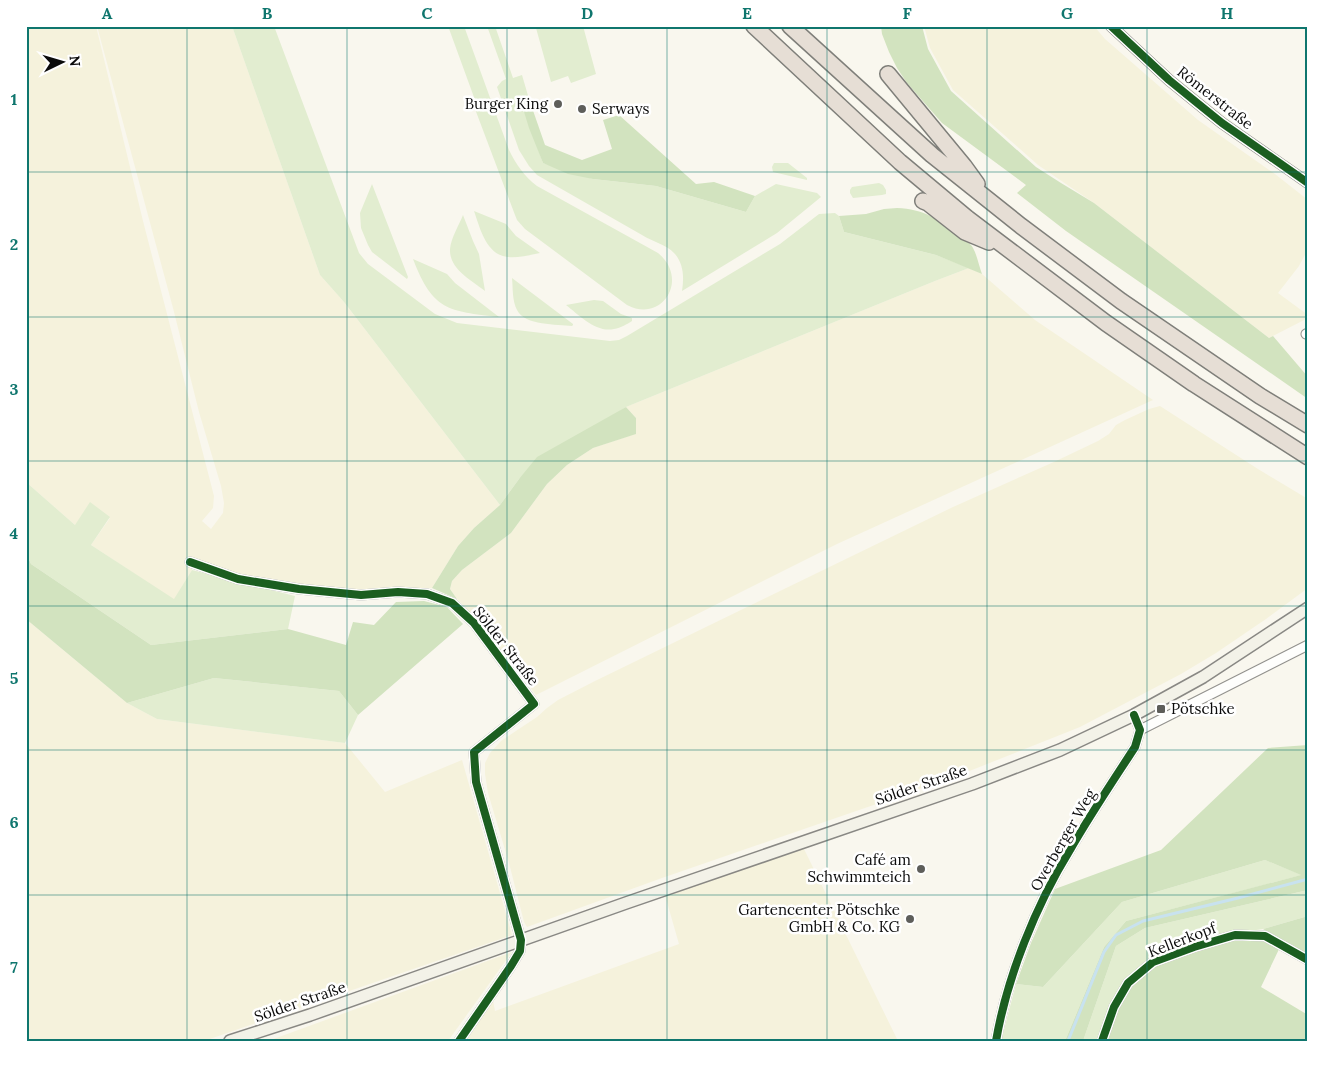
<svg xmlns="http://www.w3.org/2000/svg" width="1334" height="1067" font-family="Lora,serif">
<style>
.farmland{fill:#f5f2dc}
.green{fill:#e2edd0}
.forest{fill:#d2e3bf}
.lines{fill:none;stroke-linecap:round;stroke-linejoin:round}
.stream{stroke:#c8e2ef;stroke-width:3}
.minor-casing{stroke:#92918d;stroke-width:11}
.tertiary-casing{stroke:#92918d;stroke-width:12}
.secondary-casing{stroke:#898884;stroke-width:14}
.motorway-casing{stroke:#7f7f7a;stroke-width:18}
.minor{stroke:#fefefc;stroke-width:9}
.tertiary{stroke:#fefefc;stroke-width:10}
.secondary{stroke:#f3f2e8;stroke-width:11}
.motorway{stroke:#e6ded5;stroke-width:15}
.cycleway-casing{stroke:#fff;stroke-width:11}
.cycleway{stroke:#1b5e20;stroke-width:8}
.grid{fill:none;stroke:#0f766e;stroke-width:1;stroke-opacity:0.55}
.poi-dot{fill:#5e5e5a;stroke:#fff;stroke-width:2}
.labels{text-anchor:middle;stroke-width:5;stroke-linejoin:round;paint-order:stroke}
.street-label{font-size:15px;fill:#0b0b0b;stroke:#fff}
.poi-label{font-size:15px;fill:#0b0b0b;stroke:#fff;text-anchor:end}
.neatline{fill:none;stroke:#0f766e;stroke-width:2}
.grid-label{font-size:16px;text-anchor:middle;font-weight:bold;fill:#0f766e}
</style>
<rect width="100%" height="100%" fill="#f9f7ee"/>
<path class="farmland" d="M26,26H96L143,221L214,496L213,508L202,521L211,529L223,513L224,503L221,486L199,412L173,308L97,26H232L320,275L344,302L500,505L474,528L458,546L432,588L359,590L304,586L260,579L213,566L194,559L192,570L174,600L91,545L110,518L75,525L26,482Z
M924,26H1094L1105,39L1198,120L1275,174L1308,200V249L1299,266L1278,293L1308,315V318L1269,338L1094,203L1038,165L953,90L930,48Z
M969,268L982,274L1035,320L1153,400L837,544L536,695L477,620L457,599L450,589L452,581L462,570L511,533L547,484L567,465L593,448L635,434L636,418L626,407L935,281Z
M1160,406L1258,469L1308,499V588L1266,619L1216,653L1181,674L1080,727L972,770L891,799L662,878L527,927L524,922L509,863L488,793L485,774V763L490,753L501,741L537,717L547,708L558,700L595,681L953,507L1056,461L1098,441L1109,434L1116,425L1125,420L1149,409Z
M26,619L127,703L157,719L345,743L385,792L462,760L512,935L204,1041H26Z
M804,849L898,1041H464L493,1000L495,1011L679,944L665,895Z
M512,952L448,1041H268Z"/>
<path class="green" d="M232,26H274L356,245L359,253L368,264L435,314L457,323L610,341L619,340L627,336L780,244L819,214L835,213L839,216L844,232L936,255L969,268L935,281L626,407L519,479L500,505L344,302L320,275Z
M448,26H464L509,150C516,164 524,176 537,186L658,253C690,279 662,324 627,305L525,229L517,220L515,215L472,101L475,100Z
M487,26H495L513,78L522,75L529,99L521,102L543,163L593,179L656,186L746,212L755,196L776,184L817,193L821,197L777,233L682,291C684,278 684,265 675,254C666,244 653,242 642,235C607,215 572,195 537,175L529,166L519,150L497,87L502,81L506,79Z
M537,26H583L596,74L571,83L568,76L551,82L536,28Z
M774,163H788L807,178V180L773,172L772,167Z
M879,183L883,185L886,190V194L882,195L853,198L850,193V190L852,187Z
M372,184L408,277L407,279L372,252L368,245L361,228L360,213Z
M474,211L506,224L516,236L540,253C530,255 518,258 508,257C486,255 480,228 474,211Z
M463,215L473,241L479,254L485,291C471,280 449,269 450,249C451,238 459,225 463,215Z
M413,259L447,274L455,283L499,317C448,311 433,311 413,259Z
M512,278L573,324V325L572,326C557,324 525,326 517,310C512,301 513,288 512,278Z
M594,300L603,301L621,314L632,318V321C627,324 621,328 614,329C596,333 579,315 566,305Z
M26,482L75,525L90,502L110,517L91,545L174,599L192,570L295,596L288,629L151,645L31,564L26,553Z
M214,678L339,691L358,715L345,743L157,719L127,703Z
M1265,860L1302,875L1126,921L1104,947L1065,1041H1001L1016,984L1043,987L1122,902Z
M1308,890V916L1263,929L1236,933L1099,1041H1083L1116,946L1145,928Z"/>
<path class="forest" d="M881,26H922L928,49L951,91L1036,167L1061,183L1094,203L1269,338L1273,336L1308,377V399L1066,231L1017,193L1026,185L942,123L907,83L897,68L889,52L882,34Z
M529,99L545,145L582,160L612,149L603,120L619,115L696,184L714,182L755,196L746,212L656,186L593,179L568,174L543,163L529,128L521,102Z
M897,208C924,209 938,219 959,235C963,239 971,243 973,248C977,255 979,266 982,274L936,255L844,232L839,216L866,214L884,209Z
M626,407L636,418V434L593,448L567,465L547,484L511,533L462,570L452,581L450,589L457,599L432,588L458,546L474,528L500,505L519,479L537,457Z
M26,553L31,564L151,645L288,629L346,645L353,622L374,625L396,602L424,601L447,607L463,624L358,715L339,691L214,678L127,703L26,619Z
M1308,745V890L1145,928L1116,946L1083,1041H1065L1104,947L1126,921L1301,875L1265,860L1122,902L1043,987L1016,984L1031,943L1055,889L1161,850L1268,748Z
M1308,916V958L1263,929Z
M1236,939L1263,940L1281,945L1261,987L1308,1015V1041H1104L1129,984L1154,964L1196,949Z"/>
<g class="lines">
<path class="stream" d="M1068,1041L1104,952L1116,935L1143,921L1238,898L1308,879"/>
<g class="minor-casing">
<path id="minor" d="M1306,334L1308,333
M190,562L238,579L299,589L361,595L398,592L427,594L452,603L474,623L534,704L474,752L476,782L521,940L520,951L511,966L459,1041
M1140,730L1308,645
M996,1041C1007,977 1036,905 1070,850C1090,815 1113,781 1135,747L1140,730L1134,715
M1102,1041L1114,1007L1128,983L1153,962L1194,947L1235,935L1265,936L1308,960"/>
</g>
<g class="tertiary-casing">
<path id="tertiary" d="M1111,26L1169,80L1196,102L1222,123L1308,183"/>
</g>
<g class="secondary-casing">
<path id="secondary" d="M230,1041L310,1015L626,903L972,784L1060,750L1134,715L1203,677L1308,608"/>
</g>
<g class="motorway-casing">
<path id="motorway" d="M754,26L900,162L967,218L1106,323L1194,384L1308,457
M790,26L932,155L1021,226L1121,301L1260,396L1308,425
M888,74L964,166L977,184
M923,201L928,203L965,232L989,242"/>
</g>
<use href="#minor" class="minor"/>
<use href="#tertiary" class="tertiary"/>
<use href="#secondary" class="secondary"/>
<use href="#motorway" class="motorway"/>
<g class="cycleway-casing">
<path id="cycleway" d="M1111,26L1169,80L1196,102L1222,123L1308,183
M190,562L238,579L299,589L361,595L398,592L427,594L452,603L474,623L534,704L474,752L476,782L521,940L520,951L511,966L459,1041
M996,1041C1007,977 1036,905 1070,850C1090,815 1113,781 1135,747L1140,730L1134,715
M1102,1041L1114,1007L1128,983L1153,962L1194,947L1235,935L1265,936L1308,960"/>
</g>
<use href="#cycleway" class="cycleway"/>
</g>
<path class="grid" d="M187,26V1041M347,26V1041M507,26V1041M667,26V1041M827,26V1041M987,26V1041M1147,26V1041M26,172H1308M26,317H1308M26,461H1308M26,606H1308M26,750H1308M26,895H1308"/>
<g class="poi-dot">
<circle cx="558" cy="104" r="5"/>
<circle cx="582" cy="109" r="5"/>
<rect x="1156" y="704" width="10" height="10" rx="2.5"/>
<circle cx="921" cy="869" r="5"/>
<circle cx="910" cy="919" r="5"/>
</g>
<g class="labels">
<g class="street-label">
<text transform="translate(1215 98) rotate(38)" y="5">Römerstraße</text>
<text transform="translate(506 646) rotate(52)" y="5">Sölder Straße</text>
<text transform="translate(921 785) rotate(-19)" y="5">Sölder Straße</text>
<text transform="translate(1063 840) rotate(-60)" y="5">Overberger Weg</text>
<text transform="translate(1182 940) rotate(-21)" y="5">Kellerkopf</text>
<text transform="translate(300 1002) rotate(-19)" y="5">Sölder Straße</text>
</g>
<g class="poi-label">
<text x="548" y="109">Burger King</text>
<text x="592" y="114" text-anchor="start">Serways</text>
<text x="1171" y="714" text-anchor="start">Pötschke</text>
<text x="911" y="865">Café am<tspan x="911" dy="17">Schwimmteich</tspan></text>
<text x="900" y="915">Gartencenter Pötschke<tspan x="900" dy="17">GmbH &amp; Co. KG</tspan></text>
</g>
</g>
<rect width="1334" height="1067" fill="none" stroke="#ffffff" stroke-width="55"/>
<g transform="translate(62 62) rotate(85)" stroke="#ffffff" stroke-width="4" paint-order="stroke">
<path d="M0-4L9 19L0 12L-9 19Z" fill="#0b0b0b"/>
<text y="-8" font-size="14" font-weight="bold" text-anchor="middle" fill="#0b0b0b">N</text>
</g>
<rect x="28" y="28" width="1278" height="1012" class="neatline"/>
<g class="grid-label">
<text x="107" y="19">A</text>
<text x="267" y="19">B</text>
<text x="427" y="19">C</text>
<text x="587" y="19">D</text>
<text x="747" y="19">E</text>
<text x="907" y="19">F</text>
<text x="1067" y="19">G</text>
<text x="1227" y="19">H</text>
<text x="14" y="105">1</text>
<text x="14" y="250">2</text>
<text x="14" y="395">3</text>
<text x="14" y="539">4</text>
<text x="14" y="684">5</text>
<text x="14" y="828">6</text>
<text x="14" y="973">7</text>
</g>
</svg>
